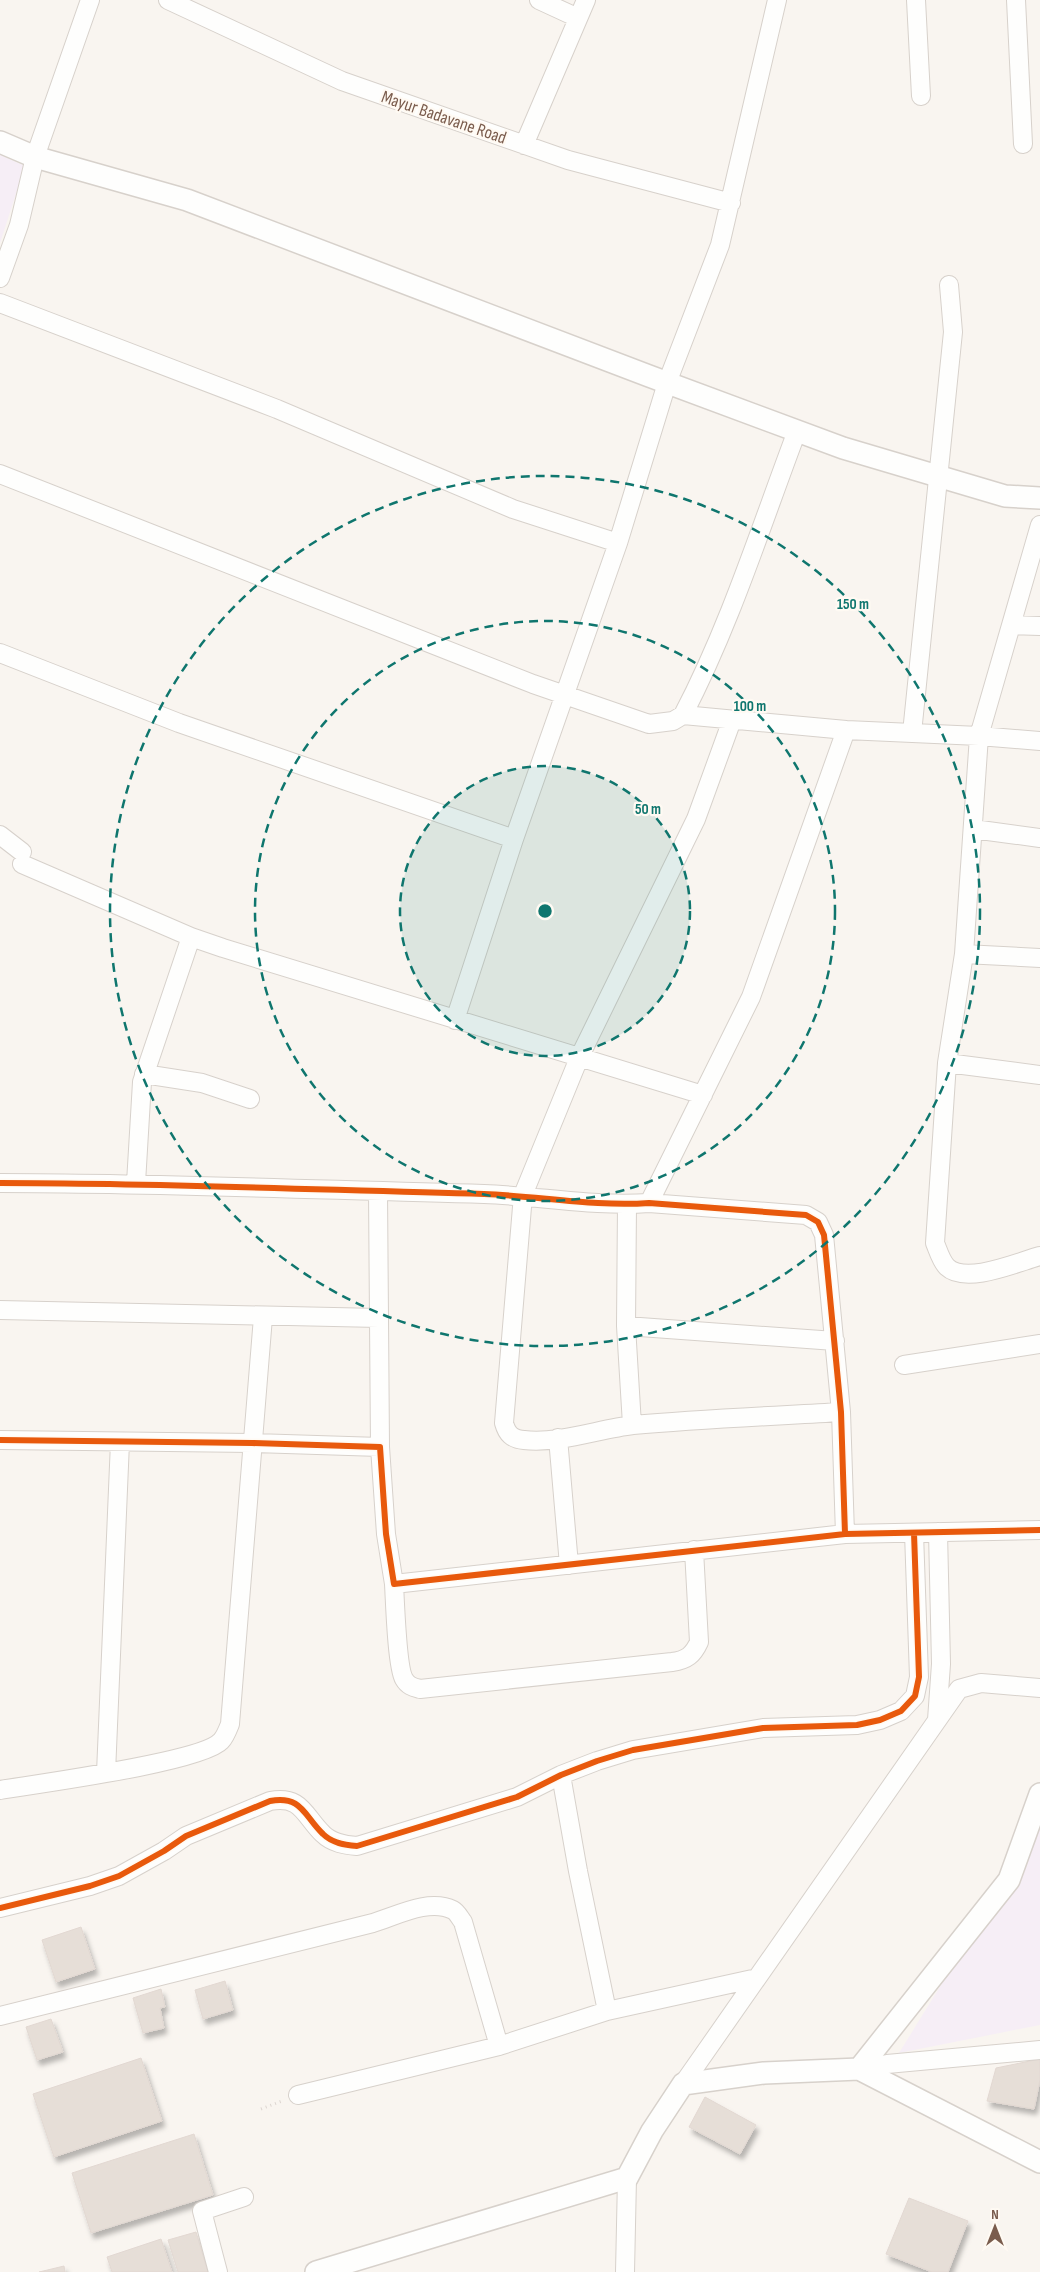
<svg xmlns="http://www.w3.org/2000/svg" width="1040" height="2272" font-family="'Sofia Sans Condensed',sans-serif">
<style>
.education{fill:#f6eef6}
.building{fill:#e6ded7;stroke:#e2d8d2;filter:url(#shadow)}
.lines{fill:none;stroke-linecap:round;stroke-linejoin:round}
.minor-casing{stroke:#d7d1cb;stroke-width:20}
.tertiary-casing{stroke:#d7d1cb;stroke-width:24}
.path{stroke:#dcd5d0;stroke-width:3;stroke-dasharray:1 4;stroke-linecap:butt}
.minor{stroke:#fefefd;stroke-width:18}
.tertiary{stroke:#fefefd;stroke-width:21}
.cycleway-casing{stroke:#fffaf3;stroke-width:9}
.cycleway{stroke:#e8590c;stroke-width:6}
.ring{fill:none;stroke:#0f766e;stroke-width:2.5;stroke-dasharray:9 6}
.labels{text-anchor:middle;stroke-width:4.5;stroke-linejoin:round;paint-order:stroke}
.street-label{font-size:18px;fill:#7a5c4d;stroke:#fffaf3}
.centre{fill:#0f766e;stroke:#fffaf3;stroke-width:2.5}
.ring-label{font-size:15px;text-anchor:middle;font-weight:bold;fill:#0f766e;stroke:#fffaf3;stroke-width:4.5;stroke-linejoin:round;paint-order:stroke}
</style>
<defs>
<filter id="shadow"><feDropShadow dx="3" dy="5.5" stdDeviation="2.5" flood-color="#0004"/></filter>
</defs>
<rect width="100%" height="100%" fill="#f9f5f0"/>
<path class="education" d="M0,155L25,166L0,243Z
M1040,1819V2025L899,2053L1028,1844Z"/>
<path class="building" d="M81,1927L95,1969L56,1982L42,1940Z
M225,1981L233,2010L203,2019L195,1990Z
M161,1989L165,2007L160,2008L164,2028L143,2033L133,1998Z
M51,2019L63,2052L37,2060L26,2027Z
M141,2058L162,2121L54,2157L33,2094Z
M1040,2059V2080L1034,2109L987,2101L996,2068Z
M705,2097L756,2125L740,2154L689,2127Z
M194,2134L213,2195L91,2233L72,2173Z
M909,2198L968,2221L948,2272H932L886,2254Z
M196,2232L208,2272H178L168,2240Z
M161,2239L172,2272H112L107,2257Z
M64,2266L65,2272H39Z"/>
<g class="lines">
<g class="minor-casing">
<path id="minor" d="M168,0L342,81L568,160L731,203
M539,0L578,18
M916,0L921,96
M1016,0L1023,144
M524,145L586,0
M0,278L19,225L35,157L90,0
M0,303L277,409L513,509L618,543
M0,474L533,684L649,724L673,721L683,715L846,730
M1040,525L979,736L964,954L947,1063L935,1243C938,1250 941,1261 947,1267C966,1285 1018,1262 1040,1256
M1011,625L1040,626
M0,653L179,723L514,839
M683,715C730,625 761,526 797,431
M732,720L696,819L579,1058L523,1195L504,1423C507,1434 512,1439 524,1440C559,1444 599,1429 633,1425C702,1419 772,1416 841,1412
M912,733L953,332L949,285
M973,829L1040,838
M0,835L22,852
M22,864L191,937L223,948L703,1095
M964,954L1040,958
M455,1020L514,839L618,543L667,383L720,245L777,0
M947,1063L1040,1075
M144,1074L202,1083L250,1099
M0,1183C161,1183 322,1190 484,1194C539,1196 595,1207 649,1203L806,1215L818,1222L824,1235L841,1412L845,1534
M136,1183L142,1082L191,937
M378,1191L380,1447
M649,1203L751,997L846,730L979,736L1040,741
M627,1205L626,1326L632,1425
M0,1310L379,1318
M626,1326L835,1341
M904,1365L1040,1344
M558,1438L569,1565
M0,1440L252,1443L380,1447L386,1534L394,1584L845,1534L1040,1530
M394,1584C395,1601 397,1667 404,1679C408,1686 413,1687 420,1689L672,1662C687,1660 693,1655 699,1642L694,1550
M937,1720L941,1664L938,1532
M106,1773L120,1442
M561,1775L578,1871L607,2011
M0,1790C36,1784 202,1762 221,1741C225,1737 228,1729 230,1724L263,1317
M0,1908L90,1886L119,1876L164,1851L186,1836L270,1801C302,1795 304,1816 323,1834C332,1843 345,1845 357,1846L517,1797L561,1775L597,1761L633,1750L763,1728L857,1725L880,1720L901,1711L915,1696L919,1677L914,1533
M0,2016L373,1923C396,1916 429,1898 453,1910C457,1912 460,1918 463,1922L499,2046
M859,2069L887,2064L1040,2050
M683,2084L959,1689L981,1683L1040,1688
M298,2095L499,2046L607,2011L757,1978
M218,2272L202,2211L244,2197
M625,2272L627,2178"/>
</g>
<g class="tertiary-casing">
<path id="tertiary" d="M0,142L35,157L187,200L649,376L843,448L1005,496L1040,498
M859,2069L1009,1880L1040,1794
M316,2272L627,2178L652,2131L683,2084L764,2073L859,2069L1040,2162"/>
</g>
<path class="path" d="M261,2109L282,2101"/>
<use href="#minor" class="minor"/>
<use href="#tertiary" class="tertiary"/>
<g class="cycleway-casing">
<path id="cycleway" d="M0,1183C161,1183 322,1190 484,1194C539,1196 595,1207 649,1203L806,1215L818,1222L824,1235L841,1412L845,1534
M0,1440L252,1443L380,1447L386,1534L394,1584L845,1534L1040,1530
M0,1908L90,1886L119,1876L164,1851L186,1836L270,1801C302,1795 304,1816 323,1834C332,1843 345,1845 357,1846L517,1797L561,1775L597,1761L633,1750L763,1728L857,1725L880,1720L901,1711L915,1696L919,1677L914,1533"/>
</g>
<use href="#cycleway" class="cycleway"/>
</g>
<circle cx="545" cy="911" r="145" fill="#0f766e" fill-opacity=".12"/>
<g class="ring">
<circle cx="545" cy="911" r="145"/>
<circle cx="545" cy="911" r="290"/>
<circle cx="545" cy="911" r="435"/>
</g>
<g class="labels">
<g class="street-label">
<text transform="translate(444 117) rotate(19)" y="6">Mayur Badavane Road</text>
</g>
</g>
<circle cx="545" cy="911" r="8" class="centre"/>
<g class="ring-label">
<text x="853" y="609">150 m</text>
<text x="750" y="711">100 m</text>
<text x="648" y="814">50 m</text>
</g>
<g transform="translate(995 2227)" stroke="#fffaf3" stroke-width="4" paint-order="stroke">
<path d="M0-4L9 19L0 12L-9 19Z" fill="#7a5c4d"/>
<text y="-8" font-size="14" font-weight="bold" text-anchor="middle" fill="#7a5c4d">N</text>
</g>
</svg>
